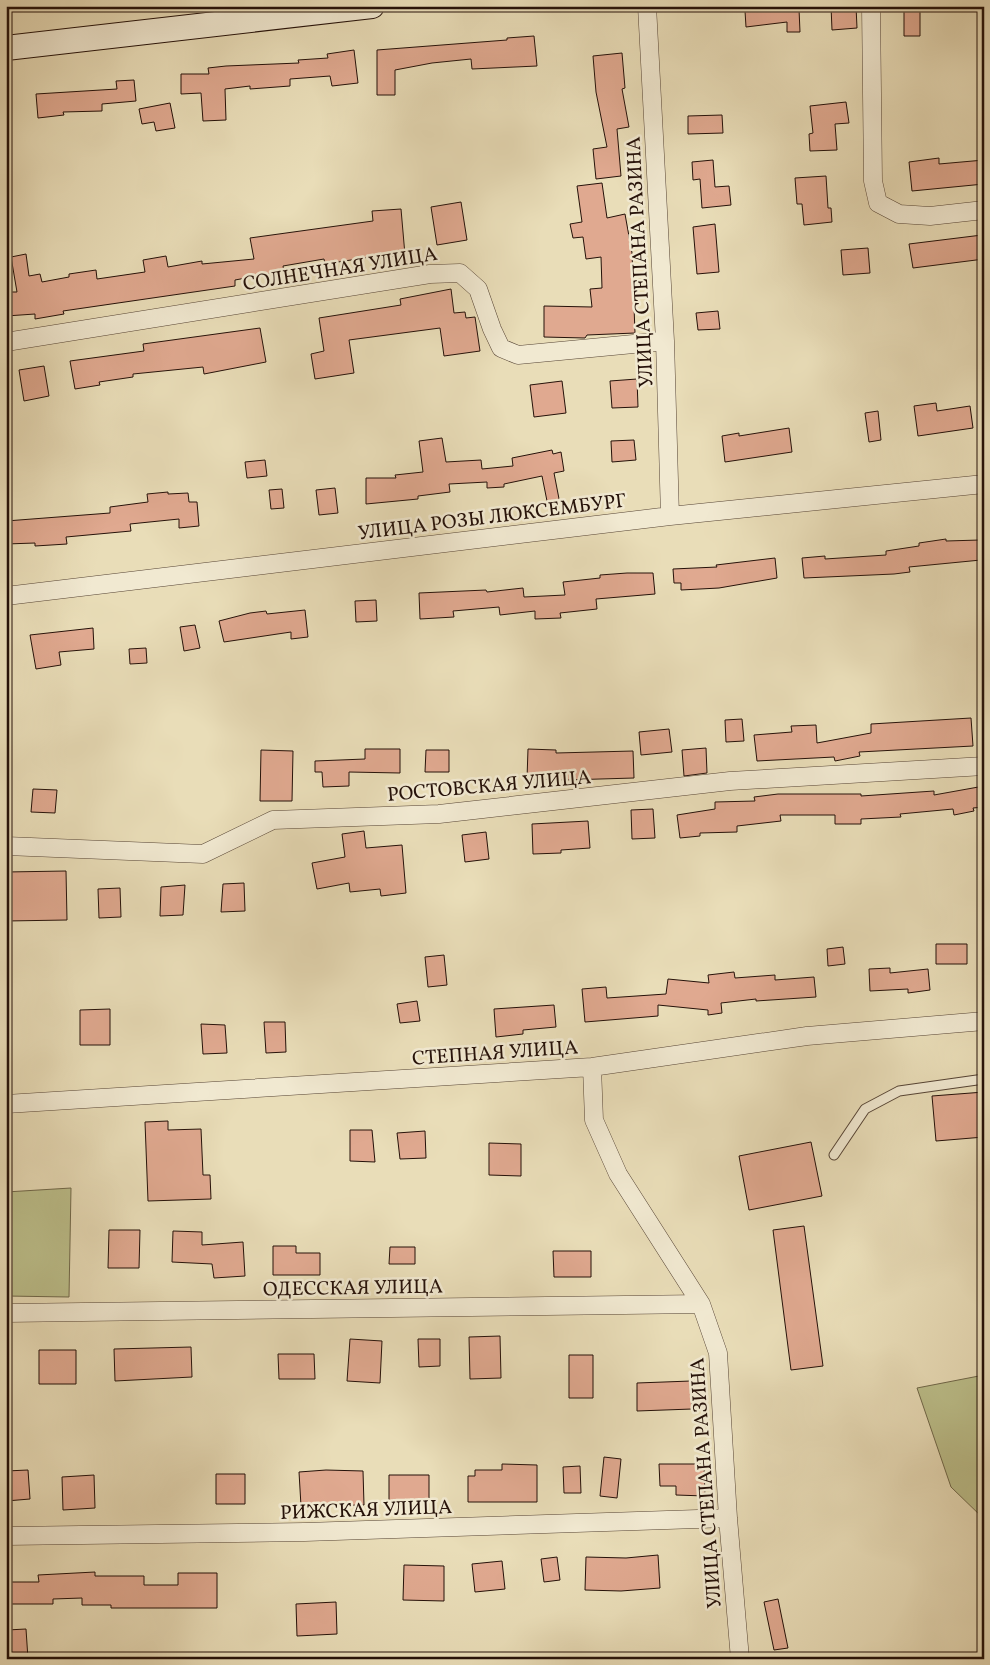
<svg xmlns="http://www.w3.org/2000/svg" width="990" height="1665" font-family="Vollkorn,serif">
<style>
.green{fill:#bcbf8b;stroke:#70684a}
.building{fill:#e0a990;stroke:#251109}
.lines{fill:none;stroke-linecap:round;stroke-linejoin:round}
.service-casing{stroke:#564435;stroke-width:11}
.minor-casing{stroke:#564435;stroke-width:19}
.secondary-casing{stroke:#251109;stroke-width:26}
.service{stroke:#f1e9d1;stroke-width:9}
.minor{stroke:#f1e9d1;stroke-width:18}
.secondary{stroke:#f1e9d1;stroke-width:24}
.labels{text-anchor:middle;stroke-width:5;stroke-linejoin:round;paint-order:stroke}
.street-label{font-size:20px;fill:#251109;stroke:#f1e9d1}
</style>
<rect width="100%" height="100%" fill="#e9ddb8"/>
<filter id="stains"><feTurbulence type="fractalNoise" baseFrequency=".004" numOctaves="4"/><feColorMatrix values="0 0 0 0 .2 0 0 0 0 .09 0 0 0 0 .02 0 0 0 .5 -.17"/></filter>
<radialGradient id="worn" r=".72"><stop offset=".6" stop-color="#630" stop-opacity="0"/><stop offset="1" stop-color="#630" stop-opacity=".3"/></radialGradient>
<path class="green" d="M71,1188L69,1297L6,1296V1192Z
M984,1375V1519L951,1487L917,1388Z"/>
<path class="building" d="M831,6H856L857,28L832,30Z
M904,6H920V36H904Z
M766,8L767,10L799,9L800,32H787V22L746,27L745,11Z
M534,36L537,66L472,69L471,59L432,63L395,70V95H377V50L507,40V38Z
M354,50L358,83L332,86L330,76L290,79V86L250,89V86L225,89L226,120L203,121L201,93L181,94V74H209L208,68L226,66L299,63L298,60L328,58L327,54Z
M622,53L625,88L622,89L629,127L617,129L621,176L596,179L593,149L607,147L596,92L593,56Z
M134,80L136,101L102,104V111L63,112L64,115L38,118L36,94L117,89L116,81Z
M846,102L849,123L835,124L837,150L810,151L809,134L813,133L810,106Z
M170,103L175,128L156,131L154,122L142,124L139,109Z
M722,115L723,133L688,134V116Z
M939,158V164L984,160V184L912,191L909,162Z
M713,160L715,187L729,186L731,205L702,208L700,179L693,180L692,162Z
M826,176L828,208H831L832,222L804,225L802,204H797L795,178Z
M602,183L607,218L625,214L632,253L635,333L587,335L585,338L544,337V306L592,307L590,289L602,288L601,257L586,259L583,237L573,238L570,224L582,222L577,186Z
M461,202L467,240L437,245L431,207Z
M401,209L405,255L377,258V256L325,264L324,259L283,266L284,271L235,280V286L63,311L64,314L35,319V314L6,316V292H17L11,257L26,254L29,276L40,274L42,282L69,277V274L96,270L97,279L145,272L143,260L166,256L168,267L202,261V264L254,259L250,238L373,221L372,211Z
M715,224L719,272L697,274L693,227Z
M982,235L984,259L913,268L909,244Z
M868,248L870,273L843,275L841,250Z
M451,289L454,313L465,312L466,318L475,317L480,351L444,356L440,328L349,340L354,373L315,379L311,354L324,351L319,318L401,305L400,299Z
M718,311L720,329L698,330L696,313Z
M260,328L266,362L204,374L203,367L133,374V377L99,382L100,385L75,389L70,361L144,351L143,344Z
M44,366L49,396L24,401L19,370Z
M637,379L638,407L612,408L610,381Z
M562,381L566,413L534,417L530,385Z
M936,403L937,411L970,406L973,428L918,436L914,406Z
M878,411L881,440L869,442L865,413Z
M789,428L792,452L725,462L722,436L739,433V436Z
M442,438L446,462L481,460L482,469L513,466L512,458L552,450L553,454L561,452L564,471L554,473L560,504L548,506L542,476L504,484V487L487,488V482L449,484L450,492L418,496V499L366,504V478H396L395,475L423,472L419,441Z
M634,440L636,460L612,462L611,441Z
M265,460L267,476L247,478L245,462Z
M335,488L338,513L319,515L316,490Z
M282,489L284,508L271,509L269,490Z
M168,492V494L188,493L189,502H197L199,526L179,528V519L130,524L131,531L66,537L67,544L35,546V543L6,544V521L110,513V507L148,502L147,494Z
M946,539V541L980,540L981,560L909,567L910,572L894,574L804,578L802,558L825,556V559L886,555V551L919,546V543Z
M775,558L777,578L719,588L681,590V583H674L673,569L717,567L716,565Z
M627,573H653L655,594L596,599L597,609L560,613L561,618L535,619V611L500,615L499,607L453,611L454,617L420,619L419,593L486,590L487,592L523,588L524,597L565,595L563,582L600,578V575Z
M376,600L377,621L356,622L355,601Z
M305,610L308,637L291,639V632L224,642L219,621L250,613L266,611L267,614Z
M195,625L200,648L184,651L180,627Z
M93,628L94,649L59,652L61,665L36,669L30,635Z
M146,648L147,663L130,664L129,649Z
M971,718L973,746L859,752L860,756L835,761L834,757L757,761L754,735L792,732L791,726L816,725L817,743L871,733V724Z
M742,719L744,741L726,742L725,720Z
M669,729L672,752L641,755L639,732Z
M706,748L707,773L684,776L682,750Z
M365,749H400V773L349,772V786L323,787L322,772H315V761L365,759Z
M528,749L556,750V753L633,751L634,778L566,780L527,779Z
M261,750L293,751L292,801H260Z
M426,750H449V772H425Z
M984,786V807L973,808L974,811L954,815L953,809L900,814L901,817L861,819V824H835V815H780L781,821L737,826V832L700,833V836L680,838L677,815L715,809V802L755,801L754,797L778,794H861V796L934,791V795Z
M33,789L57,790L55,813L31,812Z
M653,809L655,838L632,839L631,810Z
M588,821L590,848L561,850V853L533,854L532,824Z
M364,831L366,848L402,845L406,893L381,896L380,889L350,892L349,883L317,889L312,863L345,857L342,834Z
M486,832L489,859L465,862L462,835Z
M66,871L67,920L6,921V872Z
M244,883L245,911L221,912L223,884Z
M185,885L183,915L160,916L161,887Z
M120,888L121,917L99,918L98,889Z
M936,944H967V964H936Z
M843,947L845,964L828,966L827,949Z
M444,955L447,985L428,987L425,957Z
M890,968V973L928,969L930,990L908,993V989L870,991L869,969Z
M734,972L735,978L775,975V980L814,977L816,997L756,1001V999L721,1003L722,1013L708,1015V1010L658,1005V1016L585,1022L582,989L606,987L607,998L666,994L668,979L709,983L708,975Z
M417,1001L420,1021L400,1023L397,1004Z
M554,1005L556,1027L523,1030V1034L496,1037L494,1009Z
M110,1009V1045H80V1010Z
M264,1022H285L286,1052L266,1053Z
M201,1024L225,1025L227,1053L203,1054Z
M984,1092V1137L936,1141L932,1096Z
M168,1121V1130L201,1129L203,1175H210L211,1199L148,1201L145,1122Z
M350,1130H372L375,1162L350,1161Z
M425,1131L426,1158L400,1159L397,1133Z
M811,1142L822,1196L749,1210L739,1156Z
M489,1143L521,1144V1176L489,1175Z
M804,1226L823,1366L791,1370L773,1230Z
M109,1230H140L139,1268H108Z
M173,1231L202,1232V1245L243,1242L245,1276L214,1278L212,1264L172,1262Z
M273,1246H296V1253H320V1275H273Z
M390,1247H415V1264H389Z
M553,1251H591V1277H554Z
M500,1336L501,1378L470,1379L469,1337Z
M350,1339L382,1341L380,1383L347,1381Z
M418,1339H440V1366L419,1367Z
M191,1347L192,1377L115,1381L114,1349Z
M39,1350H76V1384H39Z
M278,1354H314L315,1379H279Z
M569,1355H593V1398H569Z
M691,1381L692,1409L637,1411V1383Z
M604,1457L621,1459L617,1498L600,1496Z
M502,1464L537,1465V1502H468V1476H475V1470H502Z
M659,1464H704L705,1496L676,1495V1486H660Z
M580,1466L581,1493H564L563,1467Z
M28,1470L30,1499L6,1501V1471Z
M326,1470L363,1471L364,1505L301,1506L299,1472Z
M216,1474H245V1504H216Z
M94,1475L95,1508L63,1510L62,1477Z
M389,1475H429V1501H389Z
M658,1555L660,1588L621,1591L585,1590L586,1557L626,1558Z
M557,1557L560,1580L544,1582L541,1559Z
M502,1561L505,1589L475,1592L472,1564Z
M404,1565L444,1566V1601L403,1600Z
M95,1572V1576H144V1585H178V1573H217V1608H111V1605H82V1598L53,1599V1604H6V1582H39L38,1575Z
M778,1599L788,1648L774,1650L764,1602Z
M336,1602L337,1634L297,1636L296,1604Z
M26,1629L28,1659H8L7,1630Z"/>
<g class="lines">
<g class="service-casing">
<path id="service" d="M834,1155L865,1109L899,1091L984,1079"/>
</g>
<g class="minor-casing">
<path id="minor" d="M647,6L665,341L670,516
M871,6L873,181L878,203L899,214L930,216L984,210
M6,342L430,274L460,273L478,289L492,329L501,348L518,355L665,341
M6,596L670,516L984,484
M6,846L203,854L273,820L439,814L730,781L984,766
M592,1067L594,1120L618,1174L701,1304L718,1353L728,1518L740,1659
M6,1104L592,1067L807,1036L984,1021
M6,1313L701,1304
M6,1536L305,1532L728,1518"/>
</g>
<g class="secondary-casing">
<path id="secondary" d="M6,48L372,6"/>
</g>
<use href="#service" class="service"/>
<use href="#minor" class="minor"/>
<use href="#secondary" class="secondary"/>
</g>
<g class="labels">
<g class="street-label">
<text transform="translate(639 262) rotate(-93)" y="7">УЛИЦА СТЕПАНА РАЗИНА</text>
<text transform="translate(340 268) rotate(-9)" y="7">СОЛНЕЧНАЯ УЛИЦА</text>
<text transform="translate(492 516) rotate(-7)" y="7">УЛИЦА РОЗЫ ЛЮКСЕМБУРГ</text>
<text transform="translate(489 785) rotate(-5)" y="7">РОСТОВСКАЯ УЛИЦА</text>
<text transform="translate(495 1052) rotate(-4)" y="7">СТЕПНАЯ УЛИЦА</text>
<text transform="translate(353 1287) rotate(-1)" y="7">ОДЕССКАЯ УЛИЦА</text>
<text transform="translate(705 1483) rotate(-94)" y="7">УЛИЦА СТЕПАНА РАЗИНА</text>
<text transform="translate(366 1509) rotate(-2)" y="7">РИЖСКАЯ УЛИЦА</text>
</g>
</g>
<rect width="990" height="1665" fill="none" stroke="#e9ddb8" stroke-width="25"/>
<rect x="8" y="8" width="975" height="1650" fill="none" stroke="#251109" stroke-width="2.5"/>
<rect x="12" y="12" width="965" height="1640" fill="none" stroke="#251109"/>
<rect width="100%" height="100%" filter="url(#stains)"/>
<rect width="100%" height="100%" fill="url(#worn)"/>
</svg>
